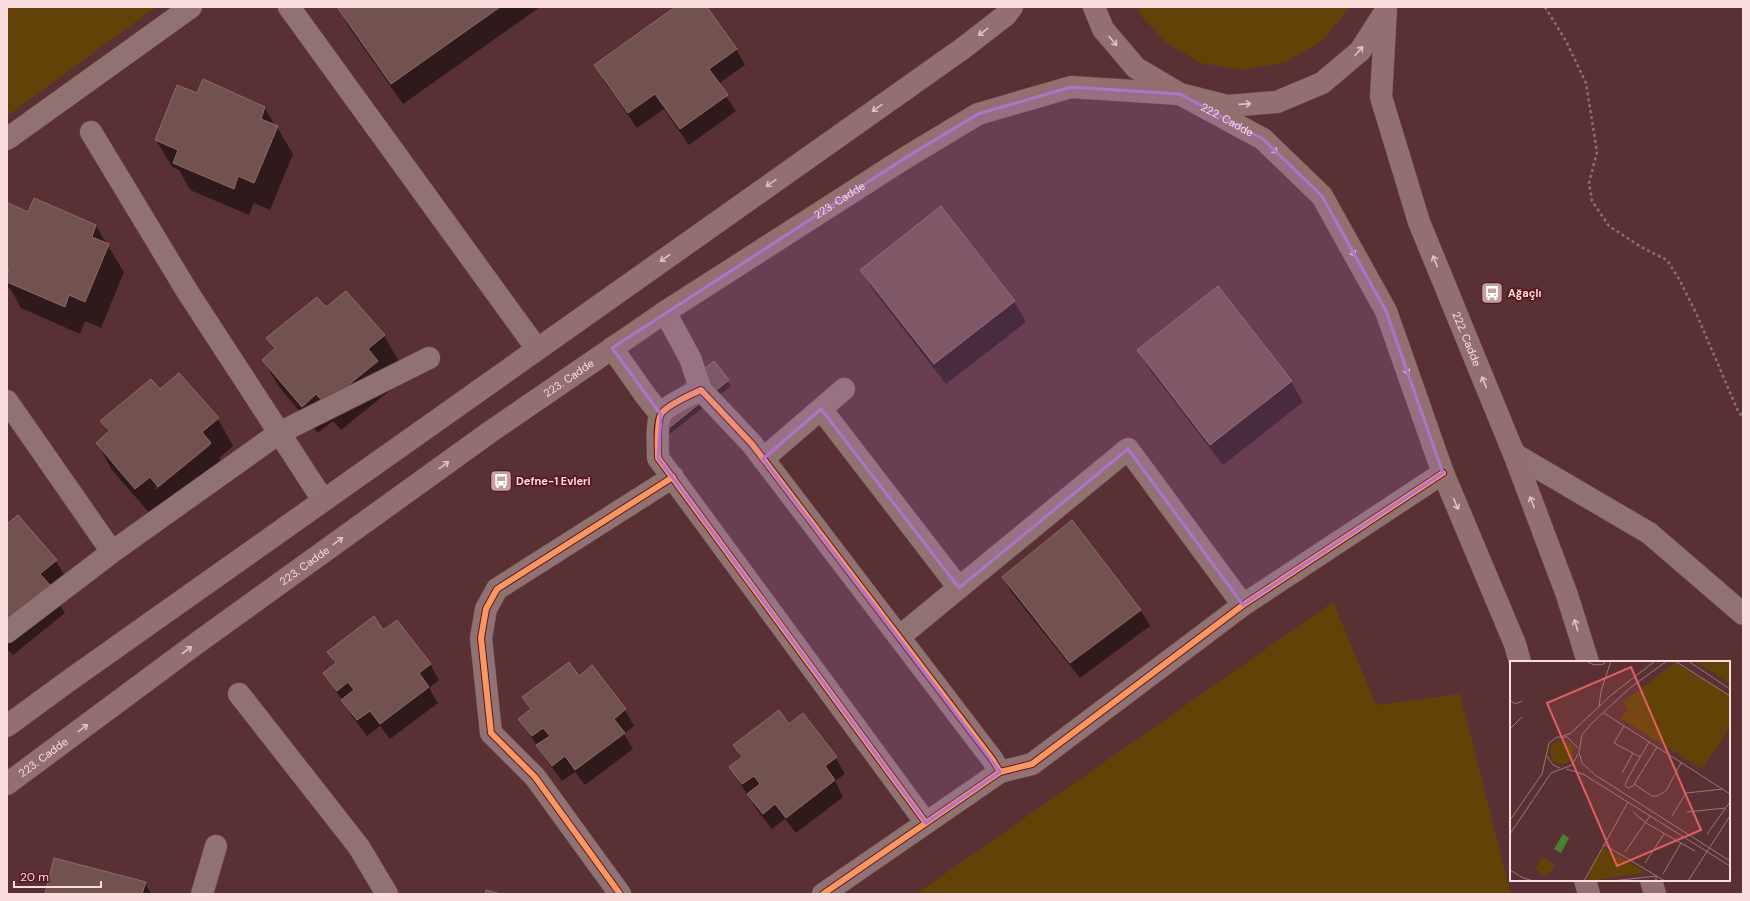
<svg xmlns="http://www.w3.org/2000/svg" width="1750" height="901" font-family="'DM Sans',sans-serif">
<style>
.green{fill:#634207}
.shadow{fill:#0007;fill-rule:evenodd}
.building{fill:#72524e;stroke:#8c6b68}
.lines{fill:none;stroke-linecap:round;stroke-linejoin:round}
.minor-casing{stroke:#6c4d50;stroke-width:23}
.primary-casing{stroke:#6c4d50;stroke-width:23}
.path{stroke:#8b6f70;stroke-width:2.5;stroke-dasharray:3 3;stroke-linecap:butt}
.minor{stroke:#917273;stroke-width:22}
.primary{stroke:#926f70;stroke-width:22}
.cycleway-casing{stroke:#5d151d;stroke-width:8}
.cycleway{stroke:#f99763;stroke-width:6}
.oneway{stroke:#e0c2c2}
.marked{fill:#ae73cb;fill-opacity:0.2;stroke:#ae73cb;stroke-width:3;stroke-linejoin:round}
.labels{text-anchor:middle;stroke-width:3.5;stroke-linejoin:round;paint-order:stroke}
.street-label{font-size:11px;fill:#fadedd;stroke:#5d151d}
.poi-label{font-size:11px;font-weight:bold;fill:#fadedd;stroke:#5d151d;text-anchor:start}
.inset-road{fill:none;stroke:#997678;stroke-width:1}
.view{fill:#e15f5e;fill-opacity:0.15;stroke:#e15f5e;stroke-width:2}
.inset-edge{fill:none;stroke:#fadedd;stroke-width:2}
</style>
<rect width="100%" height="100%" fill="#593134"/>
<path class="green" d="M7,7H156L7,116Z
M1137,7H1350L1322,41L1285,62L1243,70L1201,63L1168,44L1141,16Z
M1333,602L1376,705L1460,694L1511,894H916Z"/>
<path class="shadow" d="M338,7H540L403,104L347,24Z
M676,7H706L736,49L745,65L718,84L736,111L689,145L664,109L637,128L604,81L595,65Z
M197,95L265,108L275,126L277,127L293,154L270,210L254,203L249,215L190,190L179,170L172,167L156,140Z
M7,208L96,226L124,272L101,328L85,321L80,334L21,308L10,288L7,287Z
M861,270L1014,301L1026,322L946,384L873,290Z
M346,292L384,336L400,363L393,388L341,430L333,421L318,433L279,387L263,360L275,350L268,339L326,308Z
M1138,350L1291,382L1303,402L1223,465L1150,370Z
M728,381L731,386L668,435L654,417Z
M160,391L218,419L233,446L219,458L226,471L152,516L112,470L97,443L108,433L101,421ZM210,443V446L155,490L154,489Z
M1072,522L1141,611L1150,626L1080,678L1012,593L1003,577Z
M7,525L56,561L72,588L57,600L65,613L13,655L7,649Z
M383,632L430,664L439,680L429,688L438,703L390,739L380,726L367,736L352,716L325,673L336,665L328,652Z
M592,667L625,710L634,726L624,734L633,749L585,785L575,772L562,781L547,761L520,719L531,710L524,698L578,677Z
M803,715L836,758L845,774L835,781L843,797L796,833L785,819L772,829L757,810L730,767L741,758L734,745L789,725Z
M145,883L151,894H46Z"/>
<path class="building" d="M337,7H500L391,84Z
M675,7H707L737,49L709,69L728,95L680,129L655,94L628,113L594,65Z
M203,79L265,107L261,119L278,126L254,183L238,176L234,189L173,163L178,150L155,140L177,85L197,93Z
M34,198L96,225L92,237L109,244L85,302L69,295L65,307L7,282V275L9,268L7,267V205L8,203L28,212Z
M941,206L1015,301L934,364L860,270Z
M1218,286L1292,381L1210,445L1137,350Z
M346,291L385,335L368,349L378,361L325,404L316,394L302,407L262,360L275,348L266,338L317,297L326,307Z
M714,361L729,380L665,431L650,412Z
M179,373L219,418L202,432L211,443L158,487L150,477L135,489L96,443L109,431L100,421L151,379L160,389Z
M18,515L57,560L40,574L50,585L7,620V524Z
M1072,520L1141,610L1070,663L1002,577Z
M374,616L383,630L397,620L431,664L419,673L429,687L380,724L370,711L357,720L341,700L354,690L348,682L337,691L323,673L336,663L327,652Z
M569,662L579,676L592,665L626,709L614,719L625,733L575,770L565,756L552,766L536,745L550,736L543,728L532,736L518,719L531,709L522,697Z
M779,710L789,724L803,713L837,757L825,766L835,780L786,818L775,804L763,814L747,794L760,784L754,776L742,784L729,767L742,757L733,745Z
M54,858L146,882L142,894H45Z
M486,890L501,894H485Z"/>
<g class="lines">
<g class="minor-casing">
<path id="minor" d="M289,7L537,349
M91,132L187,291L323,500
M7,139L191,7
M665,312L690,358L701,390
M612,348L645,395L661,415
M7,401L112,552
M821,409L959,588
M1514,454L1649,533L1743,614
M763,459L844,389
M7,632L112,552L279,433L429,358
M899,637L1128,449L1243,605
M239,694L359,847L387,894
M926,823L658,458C658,446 656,424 661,414C666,406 692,394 701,390L752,444L992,759L1000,772
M202,894L216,846
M620,894L535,777L491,733L481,638L486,609L497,589L673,477
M823,894L1000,772L1032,764L1243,605L1443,473"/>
</g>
<g class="primary-casing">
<g id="primary">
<path d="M1094,7L1103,29L1136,68L1180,94L1227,106L1277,102L1322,83L1360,51L1385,12"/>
<path id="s1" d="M1386,9L1381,97L1419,222L1514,454L1567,595L1588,662"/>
<path d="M7,726L67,682L962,49L1006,15L1012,7"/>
<path id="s2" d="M7,784L197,643L490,432L665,312L905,158L978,114L1071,87L1180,94L1263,139L1322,196L1386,311L1443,473L1515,644L1520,662"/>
<path d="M1585,880L1589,894"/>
<path d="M1651,880L1655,894"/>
</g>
</g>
<path class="path" d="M1545,7L1566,41L1586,83L1597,152L1589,183L1592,201L1609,226L1641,247L1667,260L1679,279L1696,313L1738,411L1743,417"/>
<use href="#minor" class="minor"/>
<use href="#primary" class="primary"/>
<g class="cycleway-casing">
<path id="cycleway" d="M926,823L658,458C658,446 656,424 661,414C666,406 692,394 701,390L752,444L992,759L1000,772
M620,894L535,777L491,733L481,638L486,609L497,589L673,477
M823,894L1000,772L1032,764L1243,605L1443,473"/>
</g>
<use href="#cycleway" class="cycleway"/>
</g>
<defs><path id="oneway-shaft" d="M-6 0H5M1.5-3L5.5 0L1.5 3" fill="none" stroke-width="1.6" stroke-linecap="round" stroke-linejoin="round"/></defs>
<g class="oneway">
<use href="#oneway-shaft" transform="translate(983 32) rotate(143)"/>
<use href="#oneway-shaft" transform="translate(1113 41) rotate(50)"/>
<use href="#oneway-shaft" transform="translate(1359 51) rotate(-49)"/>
<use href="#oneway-shaft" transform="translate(1245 104) rotate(-4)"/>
<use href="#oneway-shaft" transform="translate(877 108) rotate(145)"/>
<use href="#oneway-shaft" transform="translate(1273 149) rotate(44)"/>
<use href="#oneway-shaft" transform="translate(771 183) rotate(145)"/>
<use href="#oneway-shaft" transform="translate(1352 251) rotate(61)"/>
<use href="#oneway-shaft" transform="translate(665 258) rotate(145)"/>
<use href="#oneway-shaft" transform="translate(1435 261) rotate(-112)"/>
<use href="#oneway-shaft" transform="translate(1406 369) rotate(70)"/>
<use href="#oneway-shaft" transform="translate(1484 382) rotate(-112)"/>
<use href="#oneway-shaft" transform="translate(444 465) rotate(-36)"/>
<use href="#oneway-shaft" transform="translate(1532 502) rotate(-111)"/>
<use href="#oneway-shaft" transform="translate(1456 504) rotate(67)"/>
<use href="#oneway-shaft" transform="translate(338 541) rotate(-36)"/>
<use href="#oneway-shaft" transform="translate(1576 625) rotate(-107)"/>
<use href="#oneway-shaft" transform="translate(187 650) rotate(-37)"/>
<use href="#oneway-shaft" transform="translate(83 728) rotate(-37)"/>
</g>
<path class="marked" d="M1071,87L1180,94L1263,139L1322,196L1386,311L1443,473L1243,605L1128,449L959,588L821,409L763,459L1000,772L926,823L658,458L661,415L612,348L905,158L978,114Z"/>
<defs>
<g id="bus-square" transform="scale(1.15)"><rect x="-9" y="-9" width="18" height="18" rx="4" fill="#c2a1a2" stroke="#5d151d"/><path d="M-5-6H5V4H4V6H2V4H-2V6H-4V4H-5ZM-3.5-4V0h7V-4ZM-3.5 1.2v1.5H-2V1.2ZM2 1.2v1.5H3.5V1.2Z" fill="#fff"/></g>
</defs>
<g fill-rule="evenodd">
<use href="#bus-square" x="1492" y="293"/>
<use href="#bus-square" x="501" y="481"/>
</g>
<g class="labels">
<g class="street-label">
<text dy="4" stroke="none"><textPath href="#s2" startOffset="1440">222. Cadde</textPath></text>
<text dy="4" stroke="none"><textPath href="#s2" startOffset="1017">223. Cadde</textPath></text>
<text dy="4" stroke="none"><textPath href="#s1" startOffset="345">222. Cadde</textPath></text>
<text dy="4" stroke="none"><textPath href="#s2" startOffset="693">223. Cadde</textPath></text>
<text dy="4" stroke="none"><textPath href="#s2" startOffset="369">223. Cadde</textPath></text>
<text dy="4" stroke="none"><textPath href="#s2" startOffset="45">223. Cadde</textPath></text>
</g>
<g class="poi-label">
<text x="1508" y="297">Ağaçlı</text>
<text x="516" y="485">Defne-1 Evleri</text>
</g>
</g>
<g transform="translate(1510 661)">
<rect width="220" height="220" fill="#593134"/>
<path d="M184,0H220V23L207,14ZM165,2L220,34V67L192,108L110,57L118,49L113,41ZM40 91a12 12 0 1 1 24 0a12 12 0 1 1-24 0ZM93,186L133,209L132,212L78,220L81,206ZM32,196L45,203L37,216L25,208Z" fill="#634207"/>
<path d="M53,173L59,177L51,192L44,188Z" fill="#45842f"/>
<path class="inset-road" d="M76,0L84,4L94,3L95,0M157,0L121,26L81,63L72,74L69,91L72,102L85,114L220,200M165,0L220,35M178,0L220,28M0,39L5,43L12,40M89,46L91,30L101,0M94,52L220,133M114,65L104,82L130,96M0,68L12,56M53,75L61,72L100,35L145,0M139,81L118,117L115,124L118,127L123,125L147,86M37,95L43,104L50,107M56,108L73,113L220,205M112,112L123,92M124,123L142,135H147L156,130L171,102M123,151L136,162L185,190M177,151L215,147M162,155L176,132L213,128M0,159L32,113L39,82L47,76H57L68,87M0,173L41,112L62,104L68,93M197,173L220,141M93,183L155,220M115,191L140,155M135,202L154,173M0,209L13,217L24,220M153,213L171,182M74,220L118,141M102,220L146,215V220M178,220L220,155"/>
<path class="view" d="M121,6L191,169L107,205L37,42Z"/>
<rect width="220" height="220" class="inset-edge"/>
</g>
<rect width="1750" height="901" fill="none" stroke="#fadedd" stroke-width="16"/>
<path d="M14 881v6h87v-6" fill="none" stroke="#fadedd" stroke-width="2"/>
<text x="20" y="881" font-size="12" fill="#fadedd" stroke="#5d151d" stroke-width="3" paint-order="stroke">20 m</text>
</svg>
